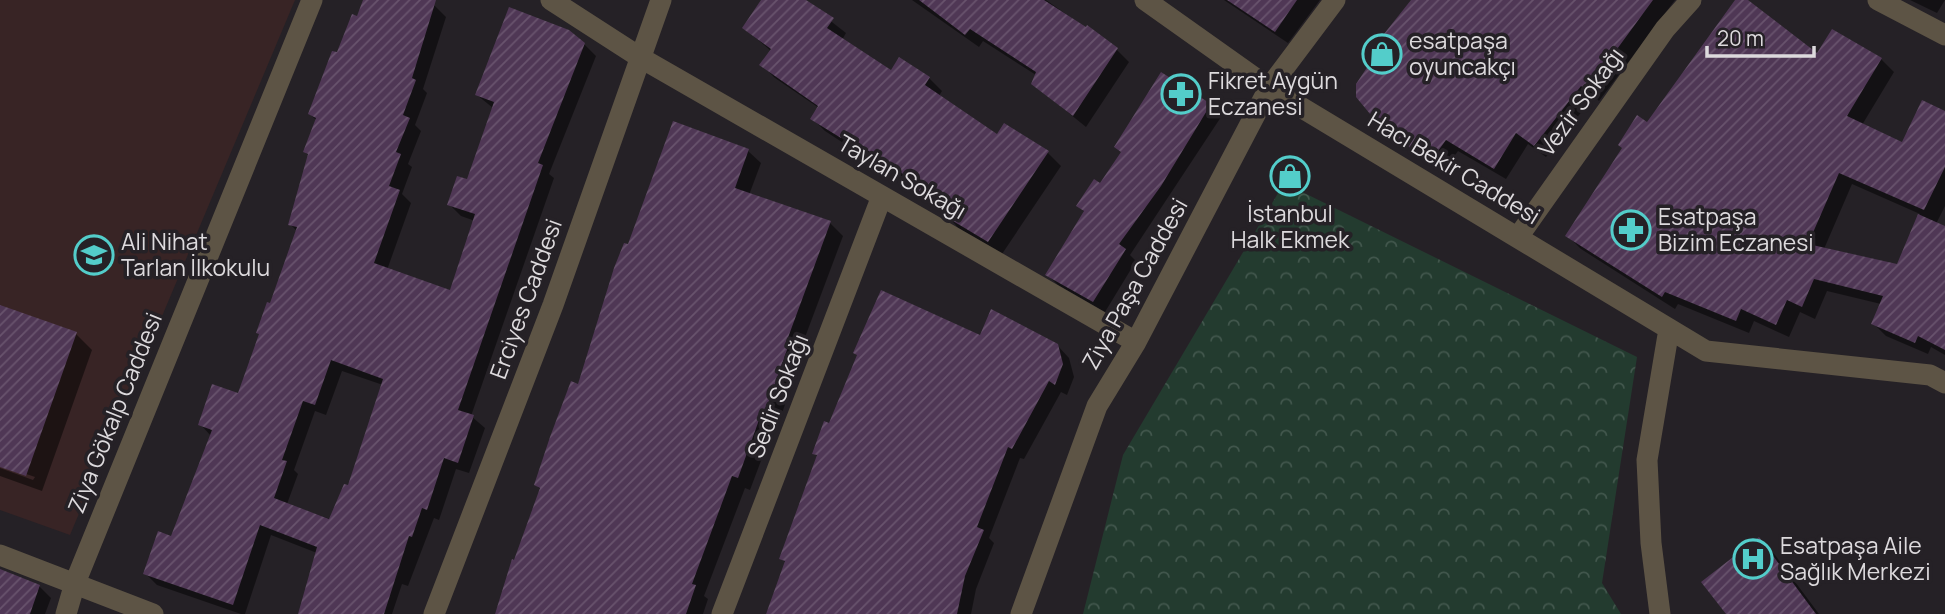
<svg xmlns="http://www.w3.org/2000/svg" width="1945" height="614" font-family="Manrope,sans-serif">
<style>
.education{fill:#382425}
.park{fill:url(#park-crowns)}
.shadow{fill:#0007;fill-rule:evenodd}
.building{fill:url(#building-hatch);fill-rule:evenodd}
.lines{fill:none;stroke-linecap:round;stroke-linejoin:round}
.minor{stroke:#5d5445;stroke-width:21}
.labels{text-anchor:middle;stroke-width:7;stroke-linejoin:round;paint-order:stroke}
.poi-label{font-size:23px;fill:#dddadd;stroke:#252126;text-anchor:start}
.street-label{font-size:23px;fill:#dddadd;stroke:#252126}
</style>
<defs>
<pattern id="park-crowns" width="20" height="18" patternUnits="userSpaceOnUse" patternTransform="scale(1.75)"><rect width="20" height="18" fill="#233b2f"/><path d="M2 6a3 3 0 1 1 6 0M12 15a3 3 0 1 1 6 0" fill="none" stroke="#42574d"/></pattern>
<pattern id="building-hatch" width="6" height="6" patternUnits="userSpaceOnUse" patternTransform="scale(1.75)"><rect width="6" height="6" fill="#4f3755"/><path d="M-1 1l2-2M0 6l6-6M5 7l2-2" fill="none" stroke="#68536d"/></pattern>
</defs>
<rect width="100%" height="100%" fill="#252126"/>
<path class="education" d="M0,0H295L70,535L0,510Z"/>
<path class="park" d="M1284,183L1637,357L1602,583L1621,614H1083L1123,455Z"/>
<path class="shadow" d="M365,0H420L434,5L446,17L423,89L427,93L415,125L421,131L408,164L412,167L402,194L411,203L387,270L451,292L475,221L461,216L449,204L468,181L493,108L477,95L584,44L596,56L549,174L554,178L471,416L485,428L469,473L456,469L439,520L434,518L408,586L402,584L392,614H300L317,553L271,535L245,614H241L157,585L145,573L172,538L211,436L200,424L239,396L297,231L290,224L309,156L305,152L317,121L310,114ZM342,371L383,385L350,488L333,520L287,504L298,474L294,470L315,411L326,415Z
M764,0L805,1L846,33L842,40L892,72L929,78L942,91L939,96L998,136L1005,126L1048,153L1061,166L1002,254L958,228L946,213L927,201L913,188L915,185L857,146L854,150L825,131L812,118L819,108L775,78L762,65L771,51L744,28Z
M912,0H1046L1117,50L1129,62L1086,127L1033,84L1036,75L983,41L979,47Z
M1224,0H1320L1288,43Z
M1413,0H1675L1599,101L1594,96L1546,157L1528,144L1506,179L1458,151L1443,172L1381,125Z
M1737,0H1745L1818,56L1832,31L1881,59L1894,72L1862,125L1903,144L1945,113V206L1936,224L1945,228V355L1931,347L1928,354L1886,336L1873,323L1881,304L1827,291L1815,319L1800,312L1789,337L1754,321L1749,333L1678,304L1675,309L1581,249L1568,236ZM1852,184L1920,214L1898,266L1824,249Z
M1910,0H1945L1937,13Z
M1162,74L1210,106L1221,117L1130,255L1136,261L1105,312L1058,285L1047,274L1085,213L1079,206L1100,185L1123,153Z
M748,151L761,163L749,195L830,223L843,236L798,356L801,358L779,422L776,421L750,490L745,488L704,596L708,599L703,614H495L541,490L536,485L579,386L629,247Z
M0,307L76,334L92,350L42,491L0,476V468L33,480L35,477L0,465Z
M981,337L1057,345L1069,358L1074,377L1067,395L1061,392L1024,459L1020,458L989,538L994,543L976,589L971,614H766L786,563L781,558L818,457L814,453L830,426Z
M1759,539L1775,555L1819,614H1728Z
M0,571L39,586L51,598L45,614H0Z"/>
<path class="building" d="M363,0H436L412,78L416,80L403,115L410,118L396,152L401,154L389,186L400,190L374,263L450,290L475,214L447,205L457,176L467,179L494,102L475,95L509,7L569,30L585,43L538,163L543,165L458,410L474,415L458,463L444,458L427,510L422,508L412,537L409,536L384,614H298L317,547L260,525L233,605L143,574L158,531L171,536L212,430L198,425L212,384L238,393L259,334L256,333L267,302L270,303L297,227L288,225L308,154L303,152L316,118L308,114L332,51L337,52L352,14L357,16ZM331,360L383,379L348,485L344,484L329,519L274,498L287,461L282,460L303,401L315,405Z
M761,0H806L834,18L827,28L891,70L899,57L930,77L925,85L997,134L1004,123L1049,151L988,242L943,215L946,210L911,188L915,182L843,134L841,138L810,119L818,106L759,65L771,49L742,28Z
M919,0H1044L1086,27L1087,25L1118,48L1073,116L1031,84L1036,72L970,29L965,35Z
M1227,0H1297L1275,32Z
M1411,0H1653L1587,90L1581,86L1534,146L1516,133L1494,169L1446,140L1430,162L1380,126L1356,97V84L1384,42L1380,39Z
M1735,0H1748L1817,53L1832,29L1882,58L1847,116L1902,142L1922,100L1945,111V167L1924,210L1839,173L1808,244L1897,264L1918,214L1945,226V350L1918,336L1915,343L1871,324L1883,296L1814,279L1802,307L1787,300L1776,325L1741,309L1736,321L1665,292L1662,297L1565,236L1622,148L1618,145L1637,115L1647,122Z
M1161,72L1211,104L1161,186L1119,244L1126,249L1093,302L1045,275L1084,211L1076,206L1094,179L1100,183L1121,152L1114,147Z
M673,121L749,149L735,188L831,221L786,343L789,344L766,410L763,409L738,478L732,476L692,584L696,585L686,614H495L512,559L514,560L540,488L534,485L550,437L571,381L578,384L614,268L624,243L628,244Z
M881,290L980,335L991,309L1058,344L1063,364L1055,385L1049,381L1012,449L1008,447L977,527L984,530L965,576L957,614H766L785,561L779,559L817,455L812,454L824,421L829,423L857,355L853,353Z
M0,305L77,332L26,476L0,467Z
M1759,537L1816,614H1726L1701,582Z
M0,569L40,585L30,614H0Z"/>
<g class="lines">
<path class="minor" d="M551,0L641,58L1136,342
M1145,0L1269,88L1706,351L1930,375L1945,383
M1878,0L1945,35
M1518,237L1665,29L1691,0
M0,555L153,614
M66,614L75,583L312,0
M434,614L553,305L661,0
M722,614L882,196
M1021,614L1097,406L1136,342L1269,88L1335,0
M1660,614L1651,543L1647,460L1669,329"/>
</g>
<defs>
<g id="shop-ring" transform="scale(2.0125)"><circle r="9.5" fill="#252126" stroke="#53cdca" stroke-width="1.5"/><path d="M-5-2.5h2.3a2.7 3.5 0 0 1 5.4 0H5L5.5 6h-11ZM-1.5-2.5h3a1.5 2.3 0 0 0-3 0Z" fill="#53cdca"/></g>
<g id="pharmacy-ring" transform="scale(2.0125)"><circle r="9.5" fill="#252126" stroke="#53cdca" stroke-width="1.5"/><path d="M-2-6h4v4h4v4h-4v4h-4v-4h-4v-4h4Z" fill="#53cdca"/></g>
<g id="school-ring" transform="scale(2.0125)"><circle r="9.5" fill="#252126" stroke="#53cdca" stroke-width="1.5"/><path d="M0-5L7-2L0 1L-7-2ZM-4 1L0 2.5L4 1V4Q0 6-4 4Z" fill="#53cdca"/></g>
<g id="hospital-ring" transform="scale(2.0125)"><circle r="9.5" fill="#252126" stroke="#53cdca" stroke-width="1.5"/><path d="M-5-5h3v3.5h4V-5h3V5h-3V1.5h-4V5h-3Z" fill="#53cdca"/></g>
</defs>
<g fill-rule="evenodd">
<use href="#shop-ring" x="1382" y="54"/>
<use href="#pharmacy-ring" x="1181" y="94"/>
<use href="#shop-ring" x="1290" y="176"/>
<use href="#pharmacy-ring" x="1631" y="230"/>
<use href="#school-ring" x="94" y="255"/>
<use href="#hospital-ring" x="1753" y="559"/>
</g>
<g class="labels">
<g class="poi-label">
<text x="1409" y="49">esatpaşa<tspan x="1409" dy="26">oyuncakçı</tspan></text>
<text x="1208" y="89">Fikret Aygün<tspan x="1208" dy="26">Eczanesi</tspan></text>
<text x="1290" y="222" text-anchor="middle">İstanbul<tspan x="1290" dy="26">Halk Ekmek</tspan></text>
<text x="1658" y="225">Esatpaşa<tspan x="1658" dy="26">Bizim Eczanesi</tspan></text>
<text x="121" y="250">Ali Nihat<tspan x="121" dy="26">Tarlan İlkokulu</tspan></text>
<text x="1780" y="554">Esatpaşa Aile<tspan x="1780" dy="26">Sağlık Merkezi</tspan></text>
</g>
<g class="street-label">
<text transform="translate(1581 102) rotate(-54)" y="8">Vezir Sokağı</text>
<text transform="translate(1454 168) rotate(31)" y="8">Hacı Bekir Caddesi</text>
<text transform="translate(902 177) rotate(30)" y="8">Taylan Sokağı</text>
<text transform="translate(1135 284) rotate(-61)" y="8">Ziya Paşa Caddesi</text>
<text transform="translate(526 299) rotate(-70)" y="8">Erciyes Caddesi</text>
<text transform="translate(778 396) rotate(-69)" y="8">Sedir Sokağı</text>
<text transform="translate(115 413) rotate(-68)" y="8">Ziya Gökalp Caddesi</text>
</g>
</g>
<path d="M1707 46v10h107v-10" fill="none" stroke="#dddadd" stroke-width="3.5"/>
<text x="1717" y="46" font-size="21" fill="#dddadd" stroke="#252126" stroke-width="5" paint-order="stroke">20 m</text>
</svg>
